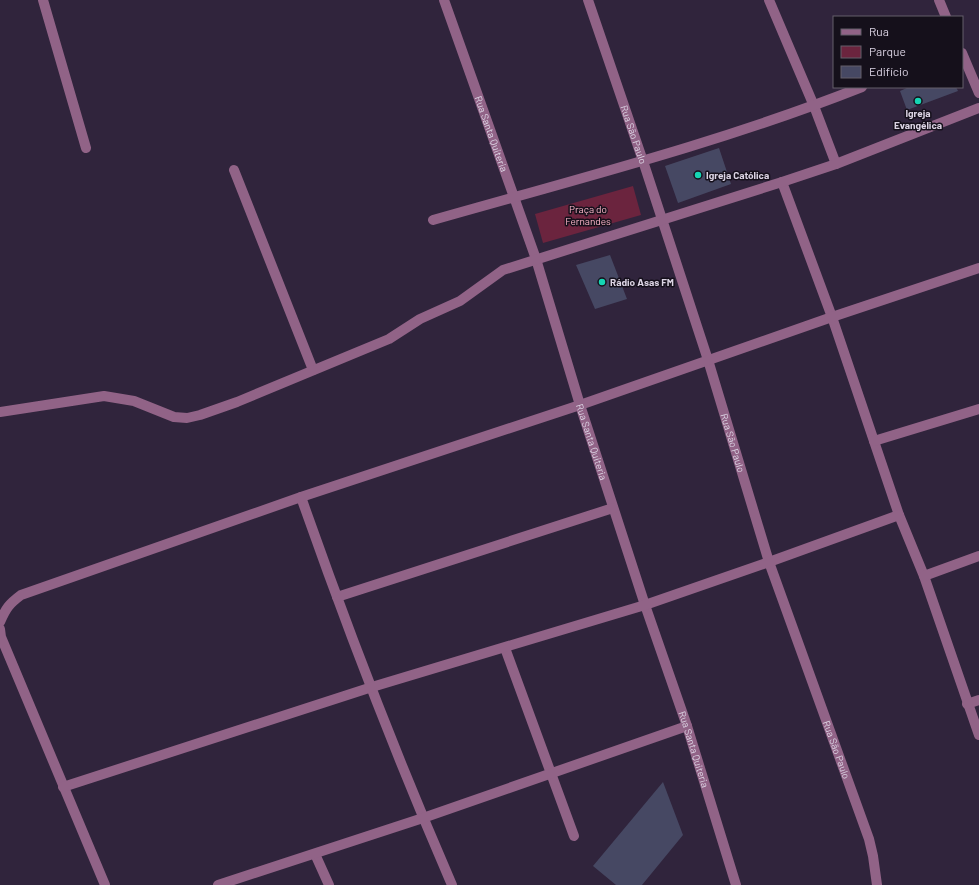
<svg xmlns="http://www.w3.org/2000/svg" width="979" height="885" font-family="Barlow,sans-serif">
<style>
.green{fill:#6b243e}
.building{fill:#464863}
.lines{fill:none;stroke-linecap:round;stroke-linejoin:round}
.minor{stroke:#916387;stroke-width:10}
.poi-dot{fill:#15d5b3;stroke:#15101b;stroke-width:1.5}
.labels{text-anchor:middle;stroke-width:3;stroke-linejoin:round;paint-order:stroke}
.poi-label{font-size:10px;font-weight:bold;fill:#dcd4e4;stroke:#15101b;text-anchor:start}
.street-label{font-size:10px;fill:#dcd4e4;stroke:#15101b}
.park-label{font-size:10px;fill:#ffb8cb;stroke:#15101b}
</style>
<rect width="100%" height="100%" fill="#30243c"/>
<path class="green" d="M633,186L641,215L543,243L535,214Z"/>
<path class="building" d="M909,87H956L958,91L907,110L900,91Z
M719,148L731,184L678,203L665,166Z
M610,255L627,299L595,309L576,265Z
M663,782L683,835L642,885H616L593,866Z"/>
<g class="lines">
<g class="minor">
<path d="M43,0L86,148"/>
<path id="s1" d="M444,0L536,259L580,405L645,605L687,726L736,885"/>
<path id="s2" d="M588,0L643,161L708,360L769,562L869,839L873,856L877,885"/>
<path d="M769,0L814,106L836,164"/>
<path d="M939,0L946,17"/>
<path d="M962,53L979,93"/>
<path d="M234,170L313,370"/>
<path d="M782,182L832,317L899,515L924,576L979,735"/>
<path d="M433,220C577,179 723,142 862,87"/>
<path d="M0,412L104,396L134,401L174,417L187,418L200,415L237,402L389,339L420,319L460,301L503,270L782,182L836,164L979,108"/>
<path d="M874,441L979,409"/>
<path d="M301,497C347,628 397,758 452,885"/>
<path d="M924,576L979,556"/>
<path d="M337,597L613,508"/>
<path d="M0,622C6,608 9,604 21,595L301,497L580,405L832,317L979,268"/>
<path d="M0,629L1,637L105,885"/>
<path d="M505,648L574,836"/>
<path d="M967,704L979,700"/>
<path d="M63,787L372,687L645,605L769,562L899,515"/>
<path d="M315,854L329,885"/>
<path d="M218,885L423,818L687,726"/>
</g>
</g>
<g class="poi-dot">
<circle cx="918" cy="101" r="4"/>
<circle cx="698" cy="175" r="4"/>
<circle cx="602" cy="282" r="4"/>
</g>
<g class="labels">
<g class="poi-label">
<text x="918" y="117" text-anchor="middle">Igreja<tspan x="918" dy="12">Evangélica</tspan></text>
<text x="706" y="179">Igreja Católica</text>
<text x="610" y="286">Rádio Asas FM</text>
</g>
<g class="street-label">
<text dy="4" stroke="none"><textPath href="#s1" startOffset="142">Rua Santa Quiteria</textPath></text>
<text dy="4" stroke="none"><textPath href="#s2" startOffset="142">Rua São Paulo</textPath></text>
<text dy="4" stroke="none"><textPath href="#s1" startOffset="466">Rua Santa Quiteria</textPath></text>
<text dy="4" stroke="none"><textPath href="#s2" startOffset="466">Rua São Paulo</textPath></text>
<text dy="4" stroke="none"><textPath href="#s1" startOffset="790">Rua Santa Quiteria</textPath></text>
<text dy="4" stroke="none"><textPath href="#s2" startOffset="790">Rua São Paulo</textPath></text>
</g>
<g class="park-label">
<text x="588" y="213">Praça do<tspan x="588" dy="12">Fernandes</tspan></text>
</g>
</g>
<rect x="833" y="16" width="130" height="72" fill="#15101b" stroke="#655e6b"/>
<rect x="841" y="29" width="20" height="6" fill="#916387" stroke="#655e6b"/>
<text x="869" y="36" font-size="12" fill="#dcd4e4">Rua</text>
<rect x="841" y="46" width="20" height="12" fill="#6b243e" stroke="#655e6b"/>
<text x="869" y="56" font-size="12" fill="#dcd4e4">Parque</text>
<rect x="841" y="66" width="20" height="12" fill="#464863" stroke="#655e6b"/>
<text x="869" y="76" font-size="12" fill="#dcd4e4">Edifício</text>
</svg>
